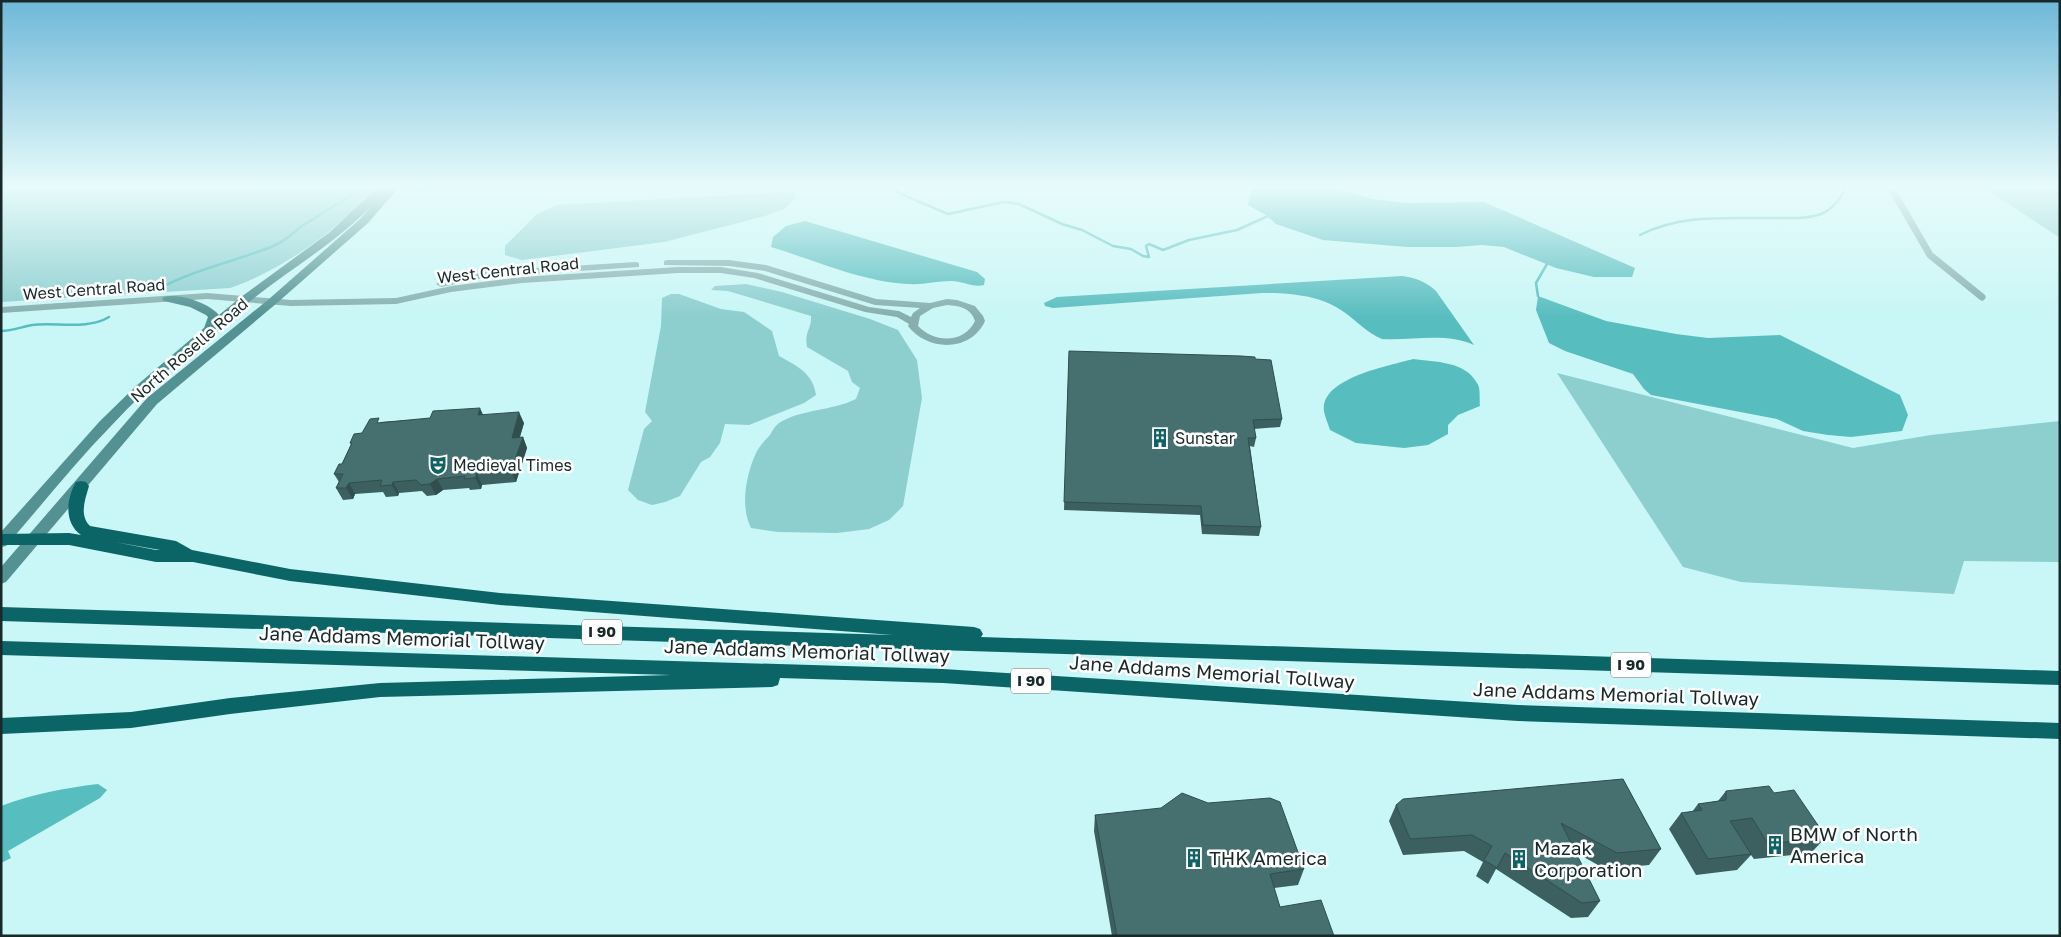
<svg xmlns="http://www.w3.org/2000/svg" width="2061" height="937" font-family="'Golos Text',sans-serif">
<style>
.green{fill:#8dcecf}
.water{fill:#58bdbf}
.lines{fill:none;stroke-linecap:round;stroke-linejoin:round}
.stream{stroke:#58bdbf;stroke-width:2.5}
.minor{stroke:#87afaf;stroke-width:7}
.tertiary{fill:#87afaf;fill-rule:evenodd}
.secondary{fill:#539192;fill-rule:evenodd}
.motorway{fill:#0b6567;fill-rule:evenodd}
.wall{fill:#3c5f60}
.shaded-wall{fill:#314e4e}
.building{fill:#466f70;stroke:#314e4e}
.labels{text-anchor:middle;stroke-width:5;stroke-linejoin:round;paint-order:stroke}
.shield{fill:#fff;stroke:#5d6969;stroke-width:1}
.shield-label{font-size:15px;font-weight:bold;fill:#182929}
.street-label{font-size:16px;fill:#182929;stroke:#fff}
.poi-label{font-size:16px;fill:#182929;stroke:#fff;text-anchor:start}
.near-street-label{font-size:19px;fill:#182929;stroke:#fff}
.near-poi-label{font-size:19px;fill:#182929;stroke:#fff;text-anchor:start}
</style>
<rect width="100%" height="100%" fill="#c9f6f6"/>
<path class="green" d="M1,186H376C343,227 281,271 230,288L1,302Z
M408,186H486L438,191L421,192L409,190Z
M1983,186H2060V238L1986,189Z
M781,192L795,193V199L784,209L765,216L664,242L522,260L505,255V246L537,214L557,205Z
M746,284L782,292L870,319L898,330L917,360L922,398L903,506L889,520L869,529L837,533L778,532L751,528C740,506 746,475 756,453C759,447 765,440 770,435C772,431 776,425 779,423C801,409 832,411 856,399L860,388L852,382L848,371L807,347C804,331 812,329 811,316L728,291L711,290L715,286Z
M671,294H679L721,309L744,312L772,331L779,356C797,366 813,373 816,395L804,403L749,425L725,424L720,443L710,457L701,462L680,496L665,502L652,505L638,500L628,490L644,429L652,421L645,412L661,326L662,298Z
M1557,373L1853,448L1931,435L2060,421V562L1964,561L1954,594L1741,582L1683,567Z"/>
<path class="water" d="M1253,186H1327L1373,199L1409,203L1484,202L1635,268L1632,277H1594L1556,268L1504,247L1482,245L1457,247H1407L1323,240L1276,224L1266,215L1248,205Z
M805,221L977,272L985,279L984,285C973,288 963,281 951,281C937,281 923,285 908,284C863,282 814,260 771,247L773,237L786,226Z
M1402,276C1416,278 1425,281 1436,291L1474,345C1446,332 1412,341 1382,339C1367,333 1357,321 1344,312C1320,295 1290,293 1262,293L1053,308L1045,306L1044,303L1057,297Z
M1538,296L1606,321L1676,334L1708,338L1780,335L1900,395L1908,415L1902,431L1851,437L1828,435L1803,431L1777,419L1651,395L1644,389L1633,374L1565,351L1549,343L1536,310Z
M1413,359C1435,362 1465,361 1477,383C1481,388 1479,400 1480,406L1458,415L1448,425V434L1428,445L1404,448L1356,443L1330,430C1328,424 1325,417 1324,411C1320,378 1389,366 1413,359Z
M98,784L107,790L100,798L8,851L11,858L1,863V806C33,794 65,788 98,784Z"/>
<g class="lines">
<path class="stream" d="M891,186L901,194L948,214L1004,202L1019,204L1062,224L1082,230L1113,246L1131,249L1143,256L1149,257L1146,246L1149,244L1163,250L1189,240L1237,230L1268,216
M1989,188L2013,186
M1640,235C1683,213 1729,219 1775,218C1790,218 1807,219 1821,214C1833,209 1841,198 1846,186
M157,290C192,270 233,262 271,247C286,241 291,234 302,226C324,212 345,199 367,186
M1538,296L1536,283L1547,264
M1,331C12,331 21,327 32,325C55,322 88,330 109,317"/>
<path class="minor" d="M1890,186L1930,255L1982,297"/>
<path class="tertiary" d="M667,260H729L766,265L876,299L930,303L947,299L957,300L975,306L983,316L985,321C971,352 928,352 908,326L909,324L897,317L865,312L754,278L721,273H678L522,283L451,292L396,304L291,306L207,299L1,313V307L207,293L291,300L396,298L451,286L522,277L678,267H721L758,273L869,307L899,311L911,317L913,313L920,308L875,305L765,271L729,266L664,265V261ZM947,305C960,306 971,308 975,321C964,344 934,343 918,326L920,316L933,308Z
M636,262L639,263V267L488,277L441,287L436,284L441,281L488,271Z"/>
<path class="secondary" d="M379,186H389C352,234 296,264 249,302C201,340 153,381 111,426C74,464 41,506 6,546L1,547V532L100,421L136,386L204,328L208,317L206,315L190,307L164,301L162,299L164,297C179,293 209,303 219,315L241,297L330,232Z
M390,186H400L368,223L277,303L157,404L6,582L1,584V567L147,398L269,299L360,219Z"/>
<path class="motorway" d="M81,481L86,482L89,486C85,500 79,515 90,526L176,541L192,550L290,569L500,593L974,627L980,629L983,634L981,637L2060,671V685L1,621V607L893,635L500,605L290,581L193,562H156L69,545H1V535L3,534L69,533L81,535C64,523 66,499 76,482ZM115,542L160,550H156Z
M1,641L943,669L1518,705L2060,723V739L1518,721L943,683L780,678L778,685L772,687L380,697L230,714L131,728L1,734V718L131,712L230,698L380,683L671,675L1,655Z"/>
</g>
<path class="wall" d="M1069,351L1282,419L1280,427L1254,429L1256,438L1254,447L1250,446L1261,527L1259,536L1202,534L1200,515L1064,510Z
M483,415L524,423L520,437H523L527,448L516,482L482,485L481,489L470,490L469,488L443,490L436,495L427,496L422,491L399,493L398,496L386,497L383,492L355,494L353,499L343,500L336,488L339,482L334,474L342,464L351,444L350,443L362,433L381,422Z
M1623,779L1661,849L1649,865L1605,869L1575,852L1600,901L1588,917L1571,918L1496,869L1488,884L1476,876L1483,862L1464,851L1403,855L1389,821L1396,805Z
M1726,791L1774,793L1826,837L1811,853L1754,859L1751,855L1737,870L1696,875L1669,829L1681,813L1692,812L1698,804L1718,801Z
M1095,815L1304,869L1298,885L1274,888L1280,907L1334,936H1112L1094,831Z"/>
<path class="shaded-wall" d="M480,408L485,419L478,415Z
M519,412L524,423L516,449L512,438Z
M523,437L527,448L516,482L511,471Z
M477,473L482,485L481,489L475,478Z
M437,479L443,490L436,495L430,484Z
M393,482L399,493L398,496L392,485Z
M349,483L355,494L353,499L346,488Z"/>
<path class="building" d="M1069,351L1241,356L1255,357V359L1271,360L1282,419L1253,420L1256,438H1248L1261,527L1203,525L1201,506L1064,502Z
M480,408L478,415L519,412L512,438L523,437L511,471L477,473L475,478L464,479L465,476L437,479L430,484L421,485L416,480L393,482L392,485L380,486L382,480L349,483L346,488H336L343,474H334L339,464H342L352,443H350L354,434L362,433L370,419L379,418L377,423L430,418L433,411Z
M1623,779L1661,849L1617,853L1561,823L1600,901L1582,903L1505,853L1497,868L1484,860L1492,846L1472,835L1410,839L1396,805L1403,799Z
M1769,786L1774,793L1794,790L1826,837L1768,844L1752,818L1730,821L1751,854L1708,859L1681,813L1702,810L1698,804L1726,800V791Z
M1182,793L1208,803L1270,798L1280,802L1304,869L1270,874L1280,907L1321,900L1334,936H1117L1095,815L1161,808Z"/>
<linearGradient id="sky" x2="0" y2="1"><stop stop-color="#6eb8d8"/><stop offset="0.59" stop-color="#e7fbfb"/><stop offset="1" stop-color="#e7fbfb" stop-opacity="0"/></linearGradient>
<rect width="2061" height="317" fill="url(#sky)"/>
<defs>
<g id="building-bare" transform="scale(1.5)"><path d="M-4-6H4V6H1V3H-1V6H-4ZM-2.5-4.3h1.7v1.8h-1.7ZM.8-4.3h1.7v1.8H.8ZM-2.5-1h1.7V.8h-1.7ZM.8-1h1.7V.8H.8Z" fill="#116264" stroke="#fff" stroke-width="2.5" paint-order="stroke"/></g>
<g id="theatre-bare" transform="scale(1.5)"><path d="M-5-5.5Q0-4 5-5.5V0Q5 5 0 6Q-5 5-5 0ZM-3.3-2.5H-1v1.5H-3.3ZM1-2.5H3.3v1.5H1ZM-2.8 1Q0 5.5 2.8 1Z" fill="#116264" stroke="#fff" stroke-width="2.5" paint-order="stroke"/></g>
</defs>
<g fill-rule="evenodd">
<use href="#building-bare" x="1160" y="438"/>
<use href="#theatre-bare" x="438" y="465"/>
<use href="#building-bare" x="1775" y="845"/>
<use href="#building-bare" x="1194" y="858"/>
<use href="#building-bare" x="1519" y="859"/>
</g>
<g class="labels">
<g class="shield">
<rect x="582" y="619.5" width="40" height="25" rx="4"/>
<rect x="1611" y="652.5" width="40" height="25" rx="4"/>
<rect x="1011" y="668.5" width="40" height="25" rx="4"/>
</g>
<g class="shield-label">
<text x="602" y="637">I 90</text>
<text x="1631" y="670">I 90</text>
<text x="1031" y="686">I 90</text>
</g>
<g class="street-label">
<text transform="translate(508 270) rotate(-6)" y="6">West Central Road</text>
<text transform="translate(94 289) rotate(-4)" y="6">West Central Road</text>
<text transform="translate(189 350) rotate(-41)" y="6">North Roselle Road</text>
</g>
<g class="poi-label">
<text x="1175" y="444">Sunstar</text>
<text x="453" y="471">Medieval Times</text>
</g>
<g class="near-street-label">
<text transform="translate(402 638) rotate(2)" y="7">Jane Addams Memorial Tollway</text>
<text transform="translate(807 651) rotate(2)" y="7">Jane Addams Memorial Tollway</text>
<text transform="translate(1212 672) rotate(4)" y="7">Jane Addams Memorial Tollway</text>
<text transform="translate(1616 694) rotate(2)" y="7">Jane Addams Memorial Tollway</text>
</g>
<g class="near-poi-label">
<text x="1790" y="841">BMW of North<tspan x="1790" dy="22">America</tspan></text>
<text x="1534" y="855">Mazak<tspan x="1534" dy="22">Corporation</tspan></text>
<text x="1209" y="865">THK America</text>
</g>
</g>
<rect width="2061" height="937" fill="none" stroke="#182929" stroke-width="5"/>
</svg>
